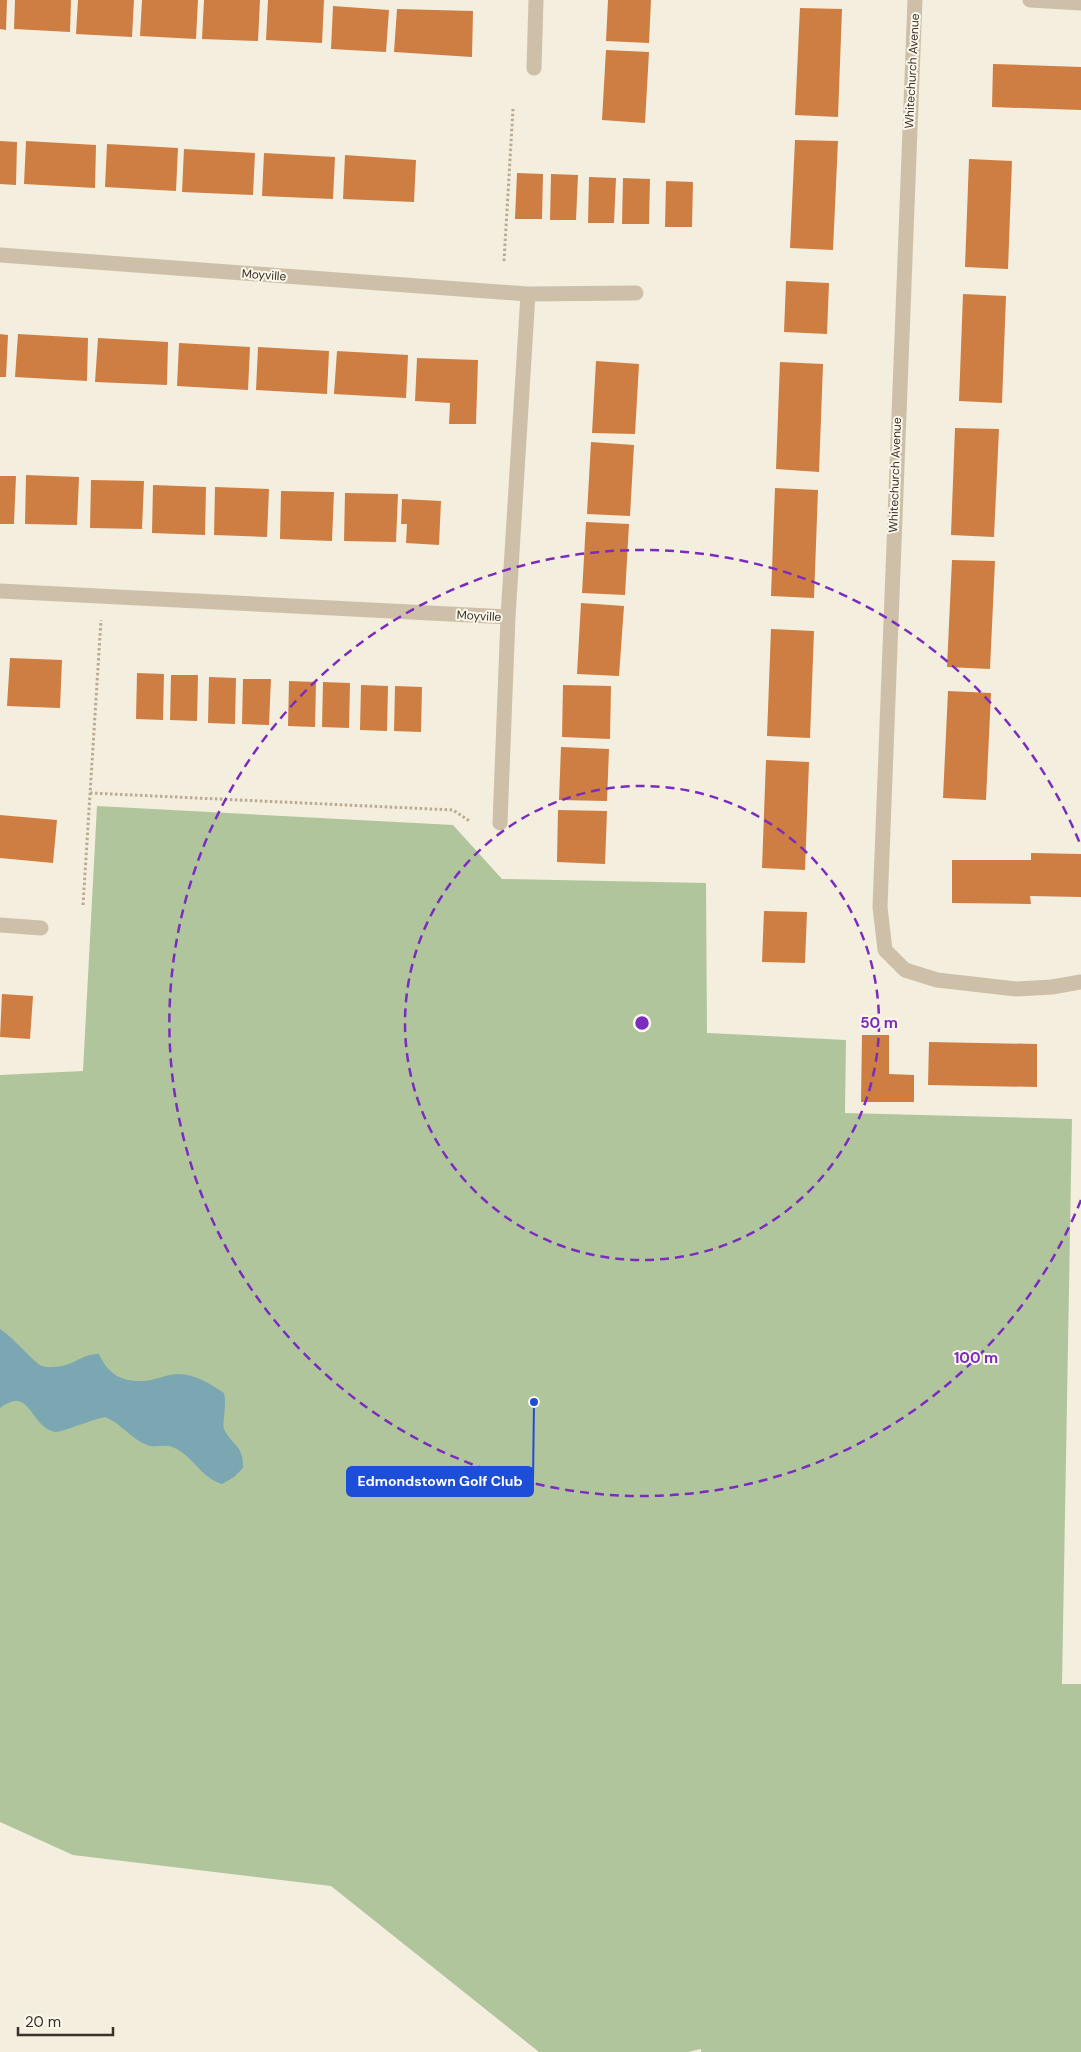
<svg xmlns="http://www.w3.org/2000/svg" width="1081" height="2052" font-family="'DM Sans',sans-serif">
<style>
.green{fill:#b0c59c}
.water{fill:#7ba7b3}
.building{fill:#ce7e42}
.lines{fill:none;stroke-linecap:round;stroke-linejoin:round}
.path{stroke:#baaa92;stroke-width:3;stroke-dasharray:2.5 2.5;stroke-linecap:butt}
.minor{stroke:#cec0a8;stroke-width:15}
.ring{fill:none;stroke:#7b2cbf;stroke-width:2.5;stroke-dasharray:9 6}
.labels{text-anchor:middle;stroke-width:4;stroke-linejoin:round;paint-order:stroke}
.street-label{font-size:12px;fill:#3a3129;stroke:#fbf7eb}
.centre{fill:#7b2cbf;stroke:#fbf7eb;stroke-width:2.5}
.ring-label{font-size:15px;text-anchor:middle;font-weight:bold;fill:#7b2cbf;stroke:#fbf7eb;stroke-width:4;stroke-linejoin:round;paint-order:stroke}
.leader{fill:none;stroke:#1d4ed8;stroke-width:2}
.callout-dot{fill:#1d4ed8;stroke:#fbf7eb;stroke-width:2}
.callout{fill:#1d4ed8;stroke:#1d4ed8;stroke-width:2}
.callout-label{font-size:14px;text-anchor:middle;font-weight:bold;fill:#fff}
</style>
<rect width="100%" height="100%" fill="#f4eede"/>
<path class="green" d="M97,806L453,825L502,879L706,883L707,1033L846,1040L845,1113L1072,1119L1062,1684H1081V2052H701V2049L688,2052H539L331,1886L73,1855L0,1822V1075L83,1071Z"/>
<path class="water" d="M0,1329C12,1336 34,1363 42,1366C48,1368 56,1367 62,1366C77,1363 82,1354 99,1354C108,1374 121,1382 144,1381C156,1380 167,1374 178,1374C196,1374 210,1384 224,1393C227,1405 222,1424 224,1429C232,1446 244,1445 243,1468L234,1477L222,1484C203,1478 196,1462 180,1451C166,1441 157,1449 147,1445C131,1439 121,1423 105,1417C94,1419 62,1432 56,1432C30,1428 31,1384 0,1408Z"/>
<path class="building" d="M0,0H7L6,30L0,29Z
M15,0H71L70,32L14,29Z
M78,0H134L132,37L76,34Z
M142,0H198L196,39L140,36Z
M204,0H260L258,41L202,39Z
M268,0H324L322,43L266,40Z
M608,0H651L649,43L606,41Z
M333,6L389,10L386,52L331,49Z
M800,8L842,9L838,117L795,115Z
M397,9L473,11L472,57L394,52Z
M606,50L649,52L645,123L602,120Z
M993,64L1081,67V110L992,107Z
M795,140L838,141L833,250L790,248Z
M0,141L17,142L16,185L0,184Z
M26,141L96,145L95,188L24,184Z
M107,144L178,148L176,191L105,187Z
M184,149L255,153L253,195L182,192Z
M264,153L335,157L333,199L262,196Z
M345,155L416,160L414,202L343,199Z
M969,159L1012,161L1008,269L965,267Z
M517,173L543,174L542,219H515Z
M551,174L578,175L576,220H550Z
M589,177L616,178L614,223H588Z
M623,178L650,179L649,224H622Z
M666,181L693,182L692,227H665Z
M786,281L829,283L827,334L784,332Z
M963,294L1006,296L1002,403L959,401Z
M0,334L8,335L6,377H0Z
M18,334L88,338L87,381L15,377Z
M98,338L168,342L167,385L95,382Z
M179,343L250,347L248,390L177,386Z
M258,347L329,351L327,394L256,390Z
M337,351L408,355L406,398L334,394Z
M417,358L478,360L476,424H449L450,403L415,401Z
M596,361L639,364L635,434L592,433Z
M780,362L823,364L819,472L776,469Z
M955,428L999,429L994,537L951,535Z
M591,442L634,445L630,516L587,514Z
M26,475L79,477L77,525L25,524Z
M0,476H16L14,524H0Z
M91,480L144,481L142,529L90,528Z
M153,485L206,487L205,535L152,533Z
M215,487L269,489L267,537L214,535Z
M775,488L818,490L814,598L771,596Z
M281,491L334,492L332,541L280,539Z
M345,493L398,494L396,542L344,541Z
M402,499L441,501L439,545L406,543L407,524H401Z
M586,522L629,524L625,595L582,593Z
M952,560L995,561L990,669L947,667Z
M581,603L624,606L619,676L577,674Z
M771,629L814,631L810,738L767,736Z
M10,658L62,660L60,708L7,706Z
M137,673L164,674L163,720L136,719Z
M171,675H198L197,721L170,720Z
M209,677L236,678L235,724L208,723Z
M243,679H271L269,725L242,724Z
M289,681L316,682L315,727L288,726Z
M323,682L350,683L349,728L322,727Z
M361,685L388,686L387,731L360,730Z
M563,685L611,686L610,739L562,737Z
M395,686L422,687L421,732L394,731Z
M948,691L991,693L986,800L943,798Z
M561,747L609,749L607,801L559,800Z
M766,760L809,762L805,870L762,868Z
M558,810L607,811L605,864L557,862Z
M0,815L57,820L53,863L0,858Z
M1031,853L1081,854V897L1030,896L1031,904L952,903V860H1031Z
M764,911L807,912L805,963L762,962Z
M2,994L33,996L30,1039L0,1037Z
M862,1035H889V1074L914,1075V1102H861Z
M929,1042L1037,1044V1087L928,1085Z"/>
<g class="lines">
<path class="path" d="M504,261L513,109
M90,793L453,810L471,822
M83,905L101,620"/>
<path class="minor" d="M915,0L880,907L885,950L905,970L937,980L1016,989L1052,987L1081,982
M1030,0L1081,3
M534,68L536,0
M0,255L528,294L636,293
M0,591L508,617
M500,823L508,617L528,294
M0,925L41,928"/>
</g>
<g class="ring">
<circle cx="642" cy="1023" r="237"/>
<path d="M1081 1200A473 473 0 1 1 1081 846"/>
</g>
<g class="labels">
<g class="street-label">
<text transform="translate(912 71) rotate(-87)" y="4">Whitechurch Avenue</text>
<text transform="translate(264 275) rotate(4)" y="4">Moyville</text>
<text transform="translate(895 475) rotate(-88)" y="4">Whitechurch Avenue</text>
<text transform="translate(479 616) rotate(3)" y="4">Moyville</text>
</g>
</g>
<circle cx="642" cy="1023" r="8" class="centre"/>
<g class="ring-label">
<text x="879" y="1028">50 m</text>
<text x="976" y="1363">100 m</text>
</g>
<path class="leader" d="M534 1402L533 1481"/>
<circle class="callout-dot" cx="534" cy="1402" r="5"/>
<rect class="callout" x="347" y="1467" width="186" height="29" rx="5"/>
<g class="callout-label">
<text x="440" y="1486">Edmondstown Golf Club</text>
</g>
<path d="M18 2027v8h95v-8" fill="none" stroke="#3a3129" stroke-width="2.5"/>
<text x="25" y="2027" font-size="15" fill="#3a3129" stroke="#fbf7eb" stroke-width="4" paint-order="stroke">20 m</text>
</svg>
